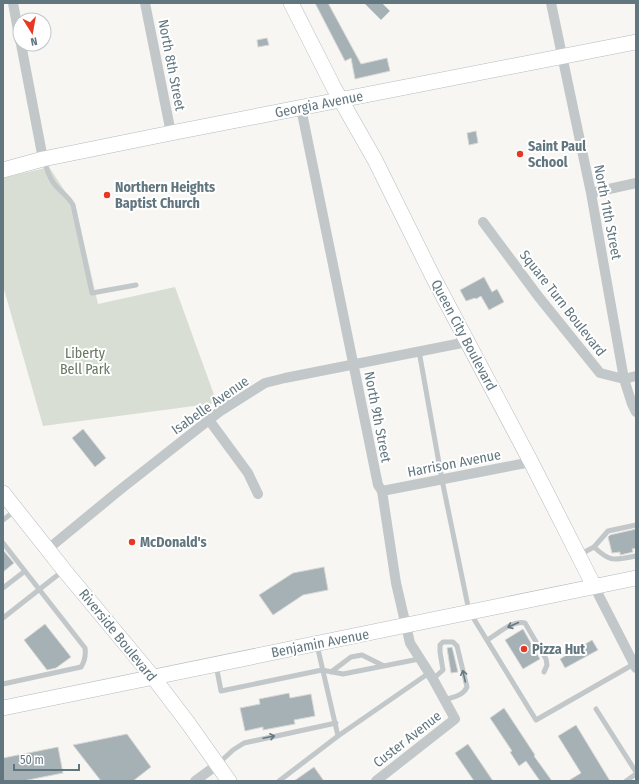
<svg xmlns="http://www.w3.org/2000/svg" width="639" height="784" font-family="'Fira Sans Condensed',sans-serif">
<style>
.green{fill:#d9ded4}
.building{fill:#a6b1b5;stroke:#d8d8d6}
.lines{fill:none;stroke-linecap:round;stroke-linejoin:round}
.secondary-casing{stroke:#b4bbbe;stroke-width:16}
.lane{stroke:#c2c7c9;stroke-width:5}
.street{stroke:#c2c7c9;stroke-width:10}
.secondary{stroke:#fff;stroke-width:15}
.oneway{stroke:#667a83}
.poi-dot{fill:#e73823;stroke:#fff;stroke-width:1.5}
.labels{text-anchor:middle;stroke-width:4;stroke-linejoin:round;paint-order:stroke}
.street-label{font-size:14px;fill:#61767f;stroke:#fff}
.poi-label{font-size:14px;font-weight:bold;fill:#61767f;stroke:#fff;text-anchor:start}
.park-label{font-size:14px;fill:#677760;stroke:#fff}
</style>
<rect width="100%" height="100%" fill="#f7f6f3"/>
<path class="green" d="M49,167L76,208L98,304L175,287L217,403L43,426L3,286V178Z"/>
<path class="building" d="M315,3H328L361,64L387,58L390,71L355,79L351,58L345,61Z
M364,3H382L390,11L381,20Z
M267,38L269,45L258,47L257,40Z
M476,131L478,143L469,145L467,133Z
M484,277L492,292L497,289L504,302L489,310L481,296L476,299L475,298L466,301L460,290Z
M83,429L106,458L95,467L72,438Z
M636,529V548L632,549L633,552L620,555V552L612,553L608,537L610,535Z
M3,550L14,563L3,572Z
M324,567L328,590L303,595L273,615L259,595L293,573Z
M45,624L71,657L56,668L47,670L24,640Z
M523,629L540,659L523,669L505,640Z
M592,640L598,650L565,668L560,659Z
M452,647L458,672L451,673L447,648Z
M289,693L290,698L311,694L315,716L294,720L295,724L263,730V727L245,731L240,708L260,704L259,699Z
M504,708L535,755L534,756L552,781H540L526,761L519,766L510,752L512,751L490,718Z
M576,725L610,781H568L581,773L558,736Z
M127,734L151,767L133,781H101L73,745Z
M468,744L493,781H474L455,753Z
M58,747L63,773L23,781H3V758Z
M314,767L324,781H294Z"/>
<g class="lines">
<g class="secondary-casing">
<path id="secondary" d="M291,3L334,88L375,160L432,275L531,462L594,586
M3,170L43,159L171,133L636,42
M3,493L64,570L153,677L188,723L229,781
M3,708L636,578"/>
</g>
<path class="lane" d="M44,160C47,169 49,179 56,186C62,193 68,196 73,205L92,293L136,285
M419,351L442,480L469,611L536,720L634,664
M3,520L16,510
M3,543L85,648C86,656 85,661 81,667L3,684
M594,547C611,563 614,560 636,556
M579,555L594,547L608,531L636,525
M3,588L25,571
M3,618L64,570
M487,640C498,634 512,620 525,623L546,659L547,665L544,672
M317,645L338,736
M216,665L221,691L322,670L343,674L419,659
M331,672L351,657L362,655L384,666
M433,679L443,670L440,652V645L443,642H453L457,646L467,687C463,696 453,697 444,700
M596,709L636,772
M219,763L233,750L244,743L336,723
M279,781L338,736L429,673
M626,781L636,774"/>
<path class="street" d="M13,3L20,41
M145,3L171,133
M551,3L591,193L624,379L636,376
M21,44L43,159
M301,108L378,485L382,491L396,583L410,643L433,679L455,719L376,781
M591,193L636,183
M483,222L538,296L600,373L624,379L632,404L636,412
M209,420L248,473L258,494
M382,491L531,462
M48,549L121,489L219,412L265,383L285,378L467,342
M594,586L636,668
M195,781L217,765"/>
<use href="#secondary" class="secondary"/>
</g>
<defs><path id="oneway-shaft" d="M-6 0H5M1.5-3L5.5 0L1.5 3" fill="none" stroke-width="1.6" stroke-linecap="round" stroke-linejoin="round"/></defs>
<g class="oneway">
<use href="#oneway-shaft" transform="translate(513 625) rotate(156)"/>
<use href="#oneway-shaft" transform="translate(464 676) rotate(-103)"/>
<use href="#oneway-shaft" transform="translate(269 737) rotate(-12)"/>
</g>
<g class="poi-dot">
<circle cx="520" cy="154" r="4"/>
<circle cx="107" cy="195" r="4"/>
<circle cx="132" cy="542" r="4"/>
<circle cx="524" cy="649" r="4"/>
</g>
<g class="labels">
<g class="street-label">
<text transform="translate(172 65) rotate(79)" y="5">North 8th Street</text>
<text transform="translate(319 104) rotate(-11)" y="5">Georgia Avenue</text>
<text transform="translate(608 212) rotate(79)" y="5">North 11th Street</text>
<text transform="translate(563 303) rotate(52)" y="5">Square Turn Boulevard</text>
<text transform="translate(464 335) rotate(62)" y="5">Queen City Boulevard</text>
<text transform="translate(210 405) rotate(-35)" y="5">Isabelle Avenue</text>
<text transform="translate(378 417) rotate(79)" y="5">North 9th Street</text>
<text transform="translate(454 463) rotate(-11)" y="5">Harrison Avenue</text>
<text transform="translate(118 635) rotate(51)" y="5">Riverside Boulevard</text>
<text transform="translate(320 643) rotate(-11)" y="5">Benjamin Avenue</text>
<text transform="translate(407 739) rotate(-38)" y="5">Custer Avenue</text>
</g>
<g class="poi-label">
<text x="528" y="151">Saint Paul<tspan x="528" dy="16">School</tspan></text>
<text x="115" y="192">Northern Heights<tspan x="115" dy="16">Baptist Church</tspan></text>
<text x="140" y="547">McDonald's</text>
<text x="532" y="654">Pizza Hut</text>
</g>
<g class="park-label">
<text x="85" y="358">Liberty<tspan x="85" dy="16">Bell Park</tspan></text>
</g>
</g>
<rect width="639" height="784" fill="none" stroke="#61767f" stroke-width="8"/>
<g transform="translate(32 32) rotate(169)"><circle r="19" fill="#ffffff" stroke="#c0c8cc"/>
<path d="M0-3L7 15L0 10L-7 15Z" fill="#e73823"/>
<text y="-6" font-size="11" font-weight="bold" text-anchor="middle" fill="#61767f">N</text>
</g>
<path d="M14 764v6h65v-6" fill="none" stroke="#61767f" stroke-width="2"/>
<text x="20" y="764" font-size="12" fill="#61767f" stroke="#ffffff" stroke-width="3" paint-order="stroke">50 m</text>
</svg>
